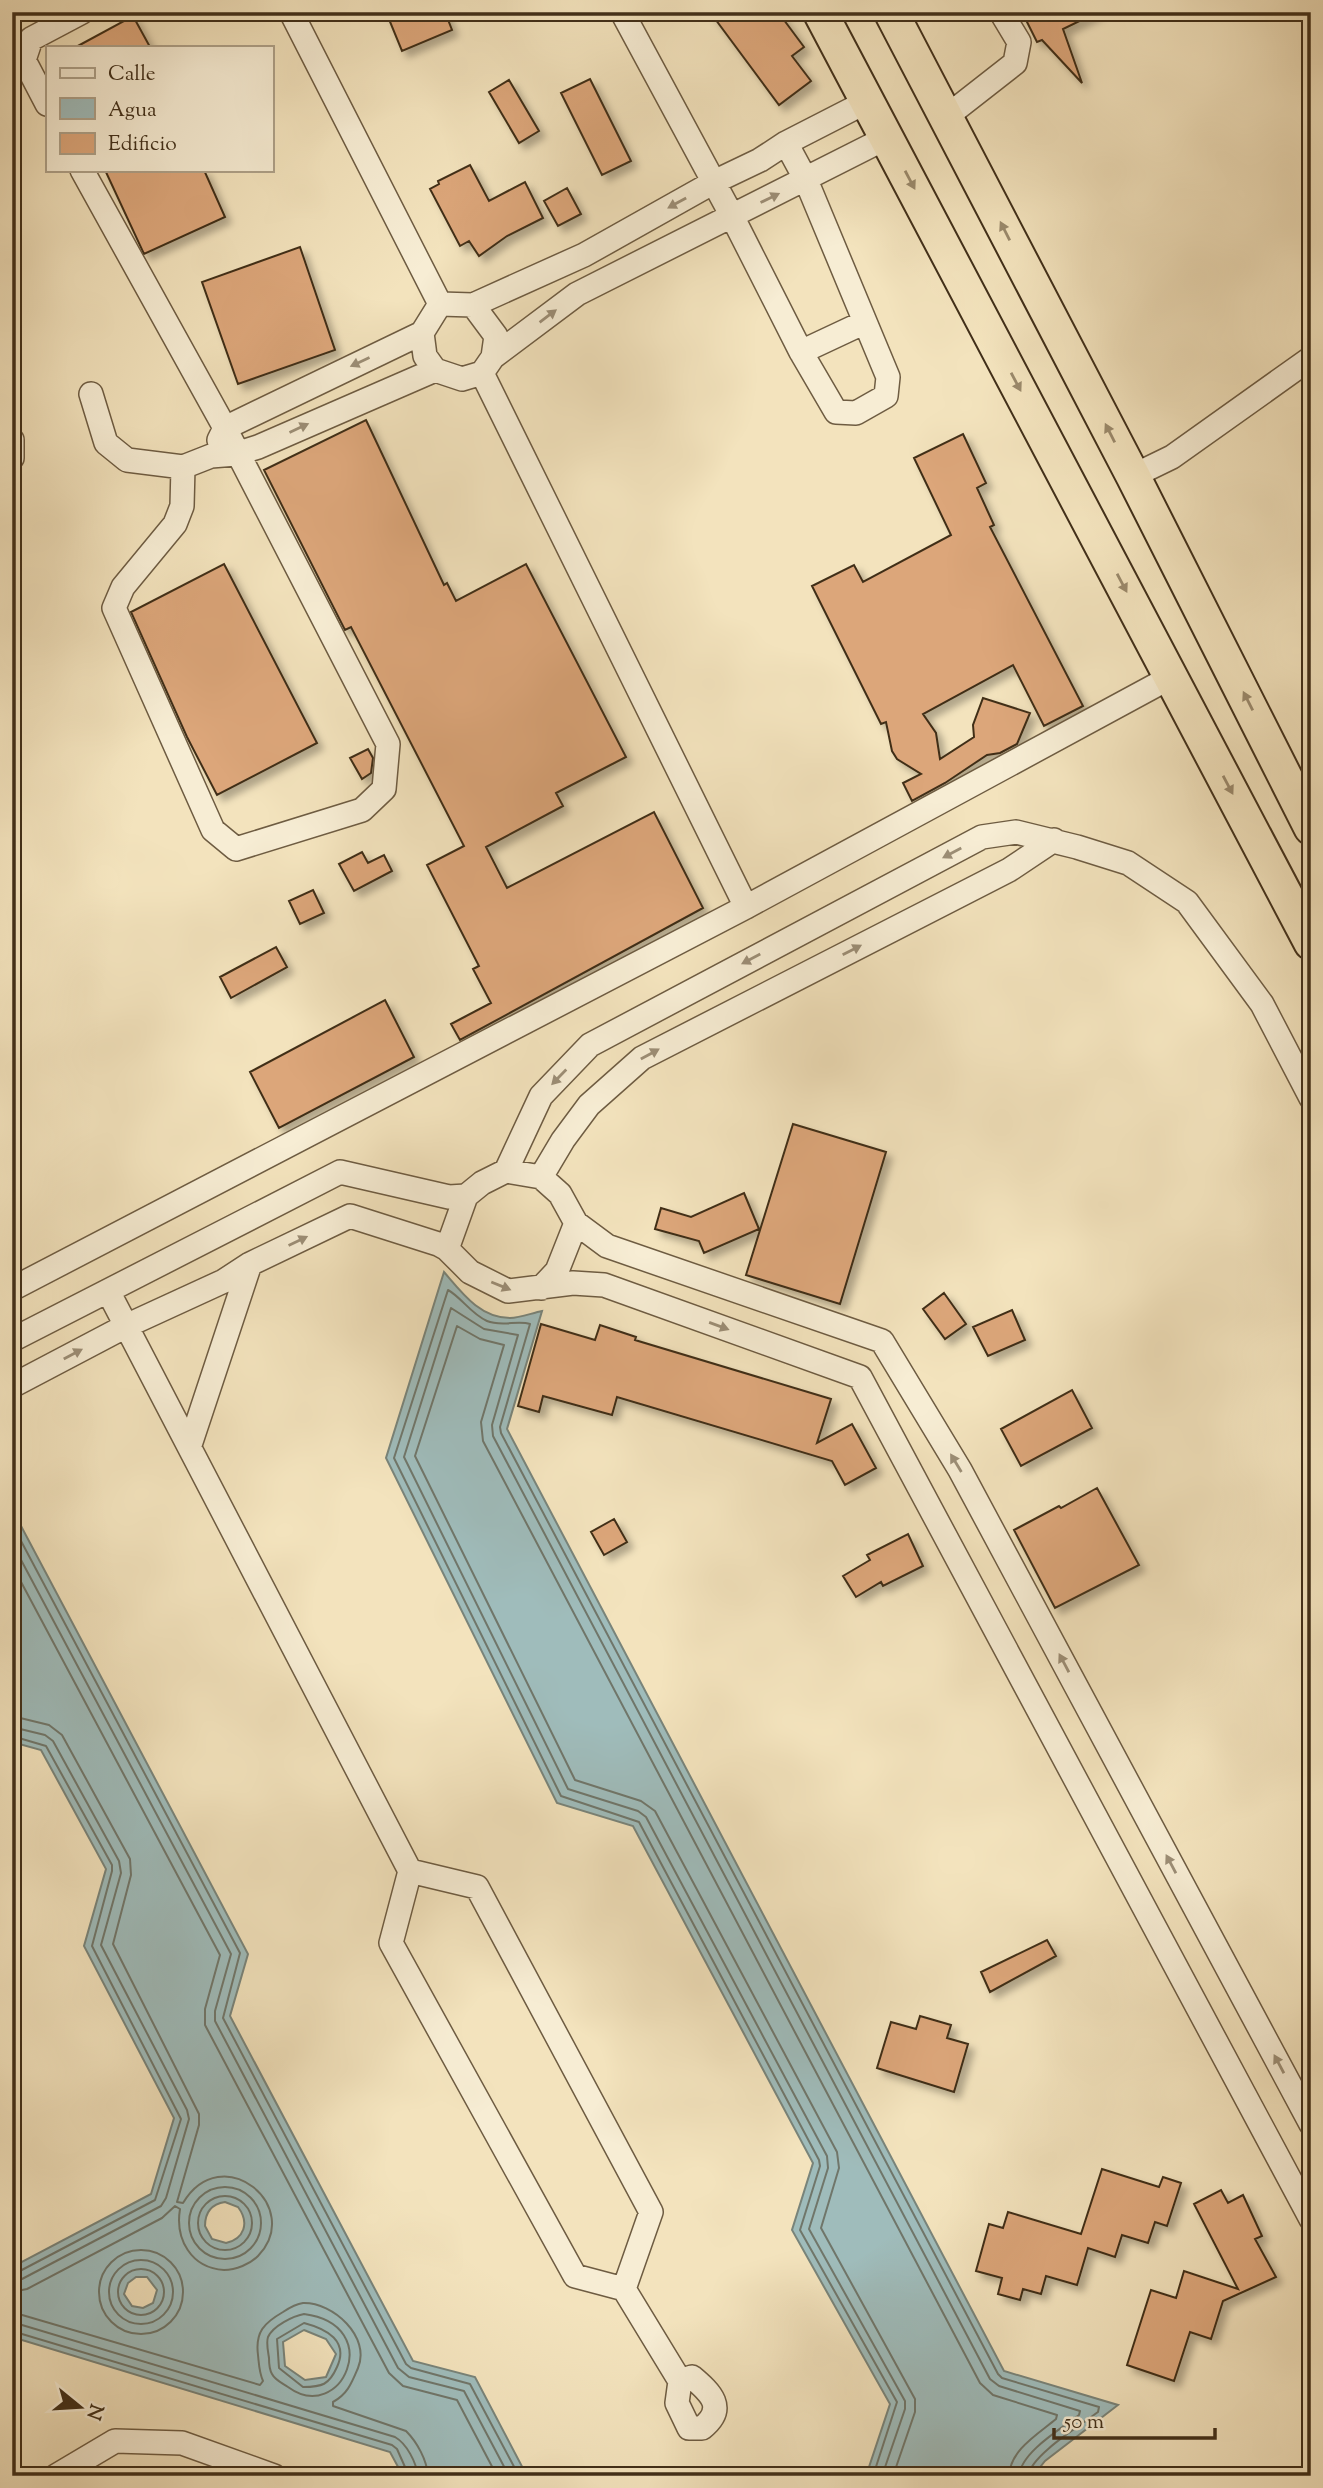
<svg xmlns="http://www.w3.org/2000/svg" width="1323" height="2488" font-family="'Sorts Mill Goudy',serif">
<style>
.water{fill:#9fbcbb;stroke:#79847a;stroke-width:2;fill-rule:evenodd}
.lines{fill:none;stroke-linecap:round;stroke-linejoin:round}
.shore{stroke:#70766a;stroke-width:2}
.building{fill:#dca67a;stroke:#412f19;stroke-width:2;filter:url(#shadow)}
.minor-casing{stroke:#6e5c42;stroke-width:26}
.highway-casing{stroke:#412f19;stroke-width:37}
.minor{stroke:#f7edd4;stroke-width:23}
.highway{stroke:#f3e3bd;stroke-width:33}
.oneway{fill:#9a896b}
.oneway2{fill:#9c8e76}
</style>
<defs>
<filter id="shadow"><feDropShadow dx="6" dy="6" stdDeviation="3.5" flood-color="#0004"/></filter>
</defs>
<rect width="100%" height="100%" fill="#f3e3bd"/>
<filter id="stains"><feTurbulence type="fractalNoise" baseFrequency=".00286" numOctaves="4"/><feColorMatrix values="0 0 0 0 .2 0 0 0 0 .09 0 0 0 0 .02 0 0 0 .5 -.17"/></filter>
<radialGradient id="worn" r=".72"><stop offset=".6" stop-color="#630" stop-opacity="0"/><stop offset="1" stop-color="#630" stop-opacity=".3"/></radialGradient>
<path class="water" d="M444,1272C462,1293 480,1318 510,1318C520,1318 532,1313 542,1311L507,1429L1004,2371L1118,2405L1045,2461L1033,2476H866L890,2404L792,2230L813,2163L633,1826L557,1803L386,1458Z
M12,1509L248,1954L230,2016L413,2361L475,2377L527,2476H403L390,2452L12,2337V2267L151,2194L174,2118L84,1946L106,1869L41,1750L12,1742ZM225,2202L238,2207C250,2223 244,2239 226,2243L212,2239L205,2226C205,2212 212,2204 225,2202ZM136,2277H147L157,2290L153,2303L143,2308L132,2306L124,2294L128,2283ZM304,2330L326,2339L336,2354L326,2377L305,2380L285,2366L283,2342Z"/>
<g class="lines">
<path class="shore" d="M12,1524L240,1953L223,2018L406,2364L411,2368L470,2384L519,2476
M12,1543L231,1954L215,2011V2021L398,2368L409,2377L464,2391L509,2476
M12,1565L220,1955L205,2009V2025L389,2373L403,2386L457,2400L497,2476
M12,1716L49,1725L62,1735L130,1859L131,1875L113,1944L199,2114V2125L177,2202L183,2203C222,2138 305,2207 258,2256C250,2264 236,2270 224,2270C191,2268 175,2239 180,2209L175,2206L162,2218L27,2289L12,2292
M12,1727L45,1735L53,1741L119,1861L121,1873L101,1945L187,2110L189,2119L166,2198L161,2206L22,2279L12,2281
M12,1736L46,1746L112,1865V1871L92,1946L181,2119L155,2200L18,2272H12
M189 2223a36 36 0 1 1 72 0a36 36 0 1 1-72 0Z
M198 2223a27 27 0 1 1 54 0a27 27 0 1 1-54 0Z
M99 2292a42 42 0 1 1 84 0a42 42 0 1 1-84 0Z
M109 2292a32 32 0 1 1 64 0a32 32 0 1 1-64 0Z
M118 2292a23 23 0 1 1 46 0a23 23 0 1 1-46 0Z
M12,2312L260,2385L263,2381C259,2372 259,2364 258,2355C255,2332 264,2323 283,2312C289,2308 295,2304 303,2303C333,2302 371,2337 358,2368C352,2382 348,2394 333,2402V2406L406,2431C417,2442 427,2460 428,2476
M304,2314C387,2325 341,2426 288,2387C282,2383 275,2380 272,2374C269,2369 269,2363 269,2358C268,2351 266,2343 268,2337C273,2326 293,2316 304,2314Z
M12,2322L395,2437C407,2444 416,2462 418,2476
M304,2323C327,2329 349,2341 337,2367C329,2385 322,2387 303,2387L279,2368L277,2339Z
M12,2331L392,2445L397,2449L409,2476
M873,2476L897,2402L800,2230L820,2166L819,2160L639,1822L561,1796L394,1458L448,1290C461,1297 471,1314 487,1321C501,1327 518,1320 530,1324L500,1427L501,1433L998,2374L1002,2378L1099,2407L1098,2412C1081,2425 1031,2455 1028,2476
M882,2476L905,2409V2401L809,2229L828,2168L827,2156L646,1817L638,1811L568,1789L404,1457L451,1308L484,1329L518,1335L492,1425L493,1436L990,2379L999,2386L1080,2411L1079,2415C1061,2429 1021,2452 1019,2476
M893,2476L915,2412V2399L821,2228L839,2168L837,2152L655,1811L641,1801L575,1780L415,1456L457,1326L480,1339L504,1345L481,1422L483,1441L980,2383L993,2395L1057,2415L1056,2419C1038,2434 1010,2450 1009,2476"/>
</g>
<path class="building" d="M386,12H445L452,30L402,51Z
M710,12H778L804,47L792,56L811,81L779,105Z
M1022,12H1098L1063,29L1082,83L1042,40L1037,42Z
M133,16L150,47H76Z
M590,79L631,161L602,175L561,93Z
M509,80L539,131L519,143L489,92Z
M470,165L489,201L525,182L543,218L507,236L479,256L469,241L460,246L430,189L439,184L438,181Z
M105,170H204L225,217L144,254Z
M567,188L581,214L558,226L544,201Z
M300,247L335,350L238,384L202,282Z
M366,420L444,585L447,583L456,601L526,564L626,757L556,793L563,806L486,847L507,888L654,812L703,908L460,1040L451,1024L491,1003L473,969L479,966L427,865L464,846L351,627L345,630L264,470Z
M963,434L986,483L977,488L994,525L990,527L1083,706L1044,726L1013,665L923,714L936,733L940,759L974,737L973,725L983,698L1030,713L1017,744L1000,753L987,755L945,783L912,801L903,783L921,774L897,759L892,751L886,722L881,724L812,586L854,565L863,582L951,535L914,458Z
M224,564L317,743L217,795L187,737L131,612Z
M368,749L373,758L371,773L362,779L350,758Z
M362,852L368,863L384,855L392,871L354,891L339,864Z
M313,890L324,913L300,924L289,901Z
M276,947L287,967L231,998L220,977Z
M385,1000L414,1057L279,1128L250,1072Z
M793,1124L886,1152L840,1304L746,1275Z
M744,1193L759,1229L704,1253L699,1241L655,1229L661,1208L691,1217Z
M944,1293L966,1324L945,1339L923,1309Z
M1012,1310L1025,1340L988,1356L973,1327Z
M541,1324L595,1340L600,1325L636,1337L635,1340L831,1399L817,1443L852,1424L876,1468L845,1485L832,1461L617,1397L612,1415L543,1396L539,1412L518,1406Z
M1072,1390L1092,1428L1021,1466L1001,1429Z
M1097,1488L1139,1565L1055,1608L1014,1530L1059,1506L1061,1508Z
M614,1519L627,1542L604,1555L591,1532Z
M908,1534L923,1566L883,1586L881,1582L856,1597L843,1576L870,1560L867,1555Z
M1047,1940L1056,1956L990,1992L981,1972Z
M920,2016L951,2025L947,2038L968,2044L954,2092L877,2068L891,2022L916,2029Z
M1102,2169L1159,2187L1163,2177L1181,2183L1167,2226L1155,2222L1148,2243L1122,2235L1115,2257L1088,2248L1077,2285L1046,2276L1041,2294L1023,2289L1020,2300L998,2294L1002,2278L976,2271L989,2224L1003,2228L1008,2212L1081,2234Z
M1221,2190L1228,2203L1243,2195L1262,2236L1255,2239L1276,2277L1223,2301L1211,2339L1190,2332L1174,2381L1127,2365L1151,2290L1176,2298L1184,2271L1238,2289L1194,2204Z"/>
<g class="lines">
<g class="minor-casing">
<path id="minor" d="M291,12L440,304
M622,12L732,216L801,352L836,412L856,413L886,396L888,377L806,180L786,143
M47,104L24,60L31,39L82,12
M946,117L1015,63L1019,42L1001,12
M82,170L225,428L388,744L384,789L362,810L236,849L213,830L114,608L123,587L175,524L182,506L183,467
M473,305L584,255L714,182L760,160L786,143L866,102
M801,352L865,322
M493,357L496,336L473,305L440,304L422,333L425,356L435,370L462,379L482,373L493,357L577,294L888,137
M482,373L746,907
M91,394L106,443L127,460L183,467L211,456L236,454L258,447L435,370
M12,440V458
M219,440L225,428L422,333
M1133,476L1172,457L1311,358
M506,1171L541,1096L590,1045L982,837L1016,832L1077,847L1128,863L1187,902L1262,1004L1311,1098
M541,1177L563,1140L589,1105L642,1058L1009,870L1054,840
M447,1249L466,1196
M541,1288L557,1271L576,1223
M12,1289L746,907L1171,677
M108,1291L410,1871L391,1943L575,2276L624,2289L680,2381L677,2403L689,2428H702C727,2408 711,2393 692,2377L680,2381
M12,1340L340,1172L449,1197L466,1196L482,1183L506,1171L541,1177L560,1194L576,1223L607,1246L882,1341L960,1470L1311,2124
M12,1386L126,1326L224,1281L250,1264L350,1216L438,1244L447,1249L470,1272L508,1291L573,1283L604,1285L860,1377L1311,2219
M190,1445L250,1264
M410,1871L477,1887L651,2212L624,2289
M56,2476L115,2441L182,2443L274,2476"/>
</g>
<g class="highway-casing">
<path id="highway" d="M820,12L1311,943
M891,12L1133,476L1311,828"/>
</g>
<use href="#minor" class="minor"/>
<use href="#highway" class="highway"/>
</g>
<defs><path id="oneway-solid" d="M-6-.8H1V-3.2L6.5 0L1 3.2V.8H-6Z" transform="scale(1.75)"/></defs>
<g class="oneway">
<use href="#oneway-solid" transform="translate(910 180) rotate(62)"/>
<use href="#oneway-solid" transform="translate(1005 231) rotate(-117)"/>
<use href="#oneway-solid" transform="translate(1016 382) rotate(62)"/>
<use href="#oneway-solid" transform="translate(1110 433) rotate(-117)"/>
<use href="#oneway-solid" transform="translate(1122 583) rotate(62)"/>
<use href="#oneway-solid" transform="translate(1248 701) rotate(-117)"/>
<use href="#oneway-solid" transform="translate(1228 785) rotate(62)"/>
</g>
<g class="oneway2">
<use href="#oneway-solid" transform="translate(770 198) rotate(-26)"/>
<use href="#oneway-solid" transform="translate(677 203) rotate(151)"/>
<use href="#oneway-solid" transform="translate(548 316) rotate(-37)"/>
<use href="#oneway-solid" transform="translate(360 362) rotate(155)"/>
<use href="#oneway-solid" transform="translate(299 428) rotate(-25)"/>
<use href="#oneway-solid" transform="translate(952 853) rotate(152)"/>
<use href="#oneway-solid" transform="translate(852 950) rotate(-27)"/>
<use href="#oneway-solid" transform="translate(751 959) rotate(152)"/>
<use href="#oneway-solid" transform="translate(650 1054) rotate(-29)"/>
<use href="#oneway-solid" transform="translate(559 1077) rotate(134)"/>
<use href="#oneway-solid" transform="translate(298 1241) rotate(-26)"/>
<use href="#oneway-solid" transform="translate(501 1286) rotate(22)"/>
<use href="#oneway-solid" transform="translate(719 1326) rotate(20)"/>
<use href="#oneway-solid" transform="translate(73 1354) rotate(-28)"/>
<use href="#oneway-solid" transform="translate(956 1463) rotate(-121)"/>
<use href="#oneway-solid" transform="translate(1064 1663) rotate(-118)"/>
<use href="#oneway-solid" transform="translate(1171 1864) rotate(-118)"/>
<use href="#oneway-solid" transform="translate(1279 2064) rotate(-118)"/>
</g>
<rect width="1323" height="2488" fill="none" stroke="#f3e3bd" stroke-width="42"/>
<rect x="14" y="14" width="1295" height="2460" fill="none" stroke="#412f19" stroke-width="3.5"/>
<rect x="21" y="21" width="1281" height="2446" fill="none" stroke="#412f19" stroke-width="2"/>
<rect x="46" y="46" width="228" height="126" fill="#f7edd4" stroke="#aea189" stroke-width="2"/>
<rect x="60" y="68" width="35" height="10" fill="#f7edd4" stroke="#aea189" stroke-width="2"/>
<text x="108" y="80" font-size="21" fill="#412f19">Calle</text>
<rect x="60" y="98" width="35" height="21" fill="#9fbcbb" stroke="#aea189" stroke-width="2"/>
<text x="108" y="116" font-size="21" fill="#412f19">Agua</text>
<rect x="60" y="133" width="35" height="21" fill="#dca67a" stroke="#aea189" stroke-width="2"/>
<text x="108" y="150" font-size="21" fill="#412f19">Edificio</text>
<g transform="translate(80 2407) rotate(108)" stroke="#f7edd4" stroke-width="5" paint-order="stroke">
<path d="M0-5L12 26L0 18L-12 26Z" fill="#412f19"/>
<text y="-10" font-size="19" font-weight="bold" text-anchor="middle" fill="#412f19">N</text>
</g>
<path d="M1054 2428v10h161v-10" fill="none" stroke="#412f19" stroke-width="3.5"/>
<text x="1064" y="2428" font-size="21" fill="#412f19" stroke="#f7edd4" stroke-width="5" paint-order="stroke">50 m</text>
<rect width="100%" height="100%" filter="url(#stains)"/>
<rect width="100%" height="100%" fill="url(#worn)"/>
</svg>
